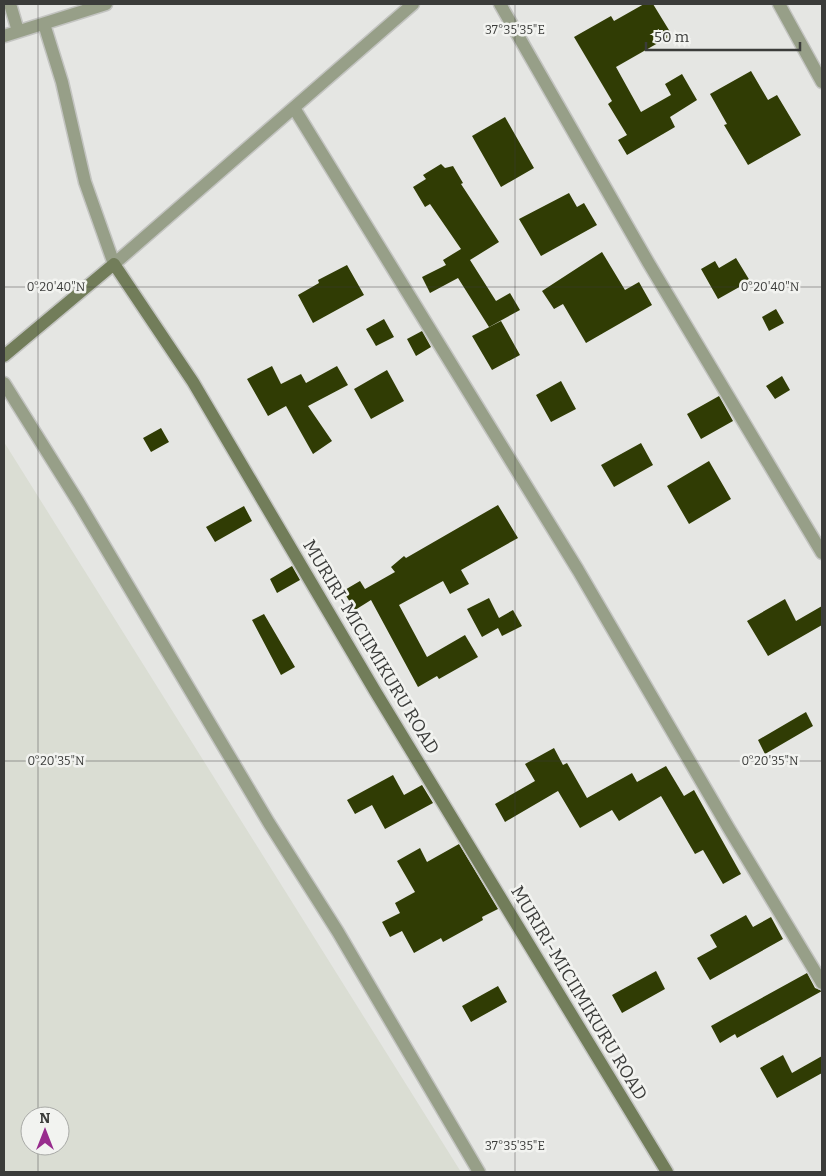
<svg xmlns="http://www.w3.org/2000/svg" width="826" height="1176" font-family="Bitter,serif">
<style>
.built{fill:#daddd3;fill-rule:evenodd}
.building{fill:#303c04}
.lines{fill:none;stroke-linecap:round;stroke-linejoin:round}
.street-casing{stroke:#c3c4c1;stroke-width:15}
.secondary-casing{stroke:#c3c4c1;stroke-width:15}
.street{stroke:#979f88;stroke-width:12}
.secondary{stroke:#727d5a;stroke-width:12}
.ticks{fill:none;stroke:#3b3c3a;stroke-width:1;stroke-opacity:0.45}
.labels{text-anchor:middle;stroke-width:5;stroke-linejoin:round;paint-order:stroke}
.street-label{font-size:18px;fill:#3b3c3a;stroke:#f2f3f0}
.ticks-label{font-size:12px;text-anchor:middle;fill:#3b3c3a;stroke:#f2f3f0;stroke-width:5;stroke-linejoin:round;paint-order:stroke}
</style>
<rect width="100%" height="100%" fill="#e5e6e3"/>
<path class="built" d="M4,442L461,1172H4ZM30,1116H60V1146H30Z"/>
<path class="building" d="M644,4H653L672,35L616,67L641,112L671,95L665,84L682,74L697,100L670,117L675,127L627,155L618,140L627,135L608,104L612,101L574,37L611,16L614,21Z
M751,71L768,100L777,95L801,135L748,165L724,125L727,124L710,94Z
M505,117L534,168L501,187L472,136Z
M441,164L445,168L453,166L463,183L461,184L499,242L470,260L496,301L510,293L520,310L489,327L458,278L430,293L422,277L446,265L443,260L461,249L430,204L425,207L413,187L426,179L423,175Z
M569,193L577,207L584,203L597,225L541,256L519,219Z
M602,252L625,290L639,282L652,305L586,343L563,304L554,309L542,291Z
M736,258L750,281L718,299L701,269L715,261L719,268Z
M347,265L364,295L313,323L298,295L319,283L318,280Z
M776,309L784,323L769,331L762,317Z
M384,319L394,337L376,346L366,329Z
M501,321L520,355L492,370L472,336Z
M422,331L431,347L416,356L407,339Z
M272,366L281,384L301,374L306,383L337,366L348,385L308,406L332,441L313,454L286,406L268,416L247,379Z
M387,370L404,401L371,419L354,389Z
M782,376L790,390L775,399L766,386Z
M561,381L576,409L551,422L536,395Z
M719,396L733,421L701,439L687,414Z
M161,428L169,442L151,452L143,438Z
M641,443L653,465L614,487L601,465Z
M709,461L731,499L689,524L667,486Z
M498,505L518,538L461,570L469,584L450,594L443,581L399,605L427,657L465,635L478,657L439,679L437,676L418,687L371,600L355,610L343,591L360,581L365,589L395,572L391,567L404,556L406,558Z
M244,506L252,521L215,542L206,527Z
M292,566L300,580L277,593L270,579Z
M489,598L499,618L513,610L522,626L502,636L498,628L482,637L467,609Z
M785,599L796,621L822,606V625L768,656L747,621Z
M264,614L295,667L281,675L252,620Z
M806,712L813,726L765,754L758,740Z
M554,748L563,765L567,763L587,798L632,773L637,782L666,766L684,796L694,790L741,874L723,884L703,850L695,854L661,796L619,821L612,810L580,828L558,791L505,822L495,804L535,781L525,764Z
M393,775L404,795L422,785L433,803L385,829L372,805L355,814L347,800Z
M459,844L498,909L482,917L483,920L443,942L441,938L414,953L402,931L390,937L382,922L400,913L395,903L415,892L397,861L420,848L427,862Z
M746,915L753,927L771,917L783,939L710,980L697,958L717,947L710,935Z
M656,971L665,989L622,1013L612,995Z
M807,973L815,988L822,991L737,1038L735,1034L720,1043L711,1026Z
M498,986L507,1002L471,1022L462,1006Z
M783,1055L792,1073L822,1056V1073L777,1098L760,1068Z"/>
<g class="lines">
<g class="street-casing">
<path id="street" d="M10,4L18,31
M500,4L648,262L822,553
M779,4L822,82
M44,24L62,82L85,182L114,264L413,4
M4,36L106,4
M294,108L578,570L728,827L822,983
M4,383L79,503L269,823L338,932L479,1172"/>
</g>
<g class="secondary-casing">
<path id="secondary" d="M4,356L114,264L193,382L375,691L667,1172"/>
</g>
<use href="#street" class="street"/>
<use href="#secondary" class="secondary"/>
</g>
<path class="ticks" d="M38,4V1116M515,4V1172M4,287H822M4,761H822M38,1146V1172"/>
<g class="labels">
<g class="street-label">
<text transform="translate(371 647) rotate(59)" y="6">MURIRI-MICIIMIKURU ROAD</text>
<text transform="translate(579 993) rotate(59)" y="6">MURIRI-MICIIMIKURU ROAD</text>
</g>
</g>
<g class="ticks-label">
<text x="515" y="34">37°35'35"E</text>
<text x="56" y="291">0°20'40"N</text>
<text x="770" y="291">0°20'40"N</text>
<text x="56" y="765">0°20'35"N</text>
<text x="770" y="765">0°20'35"N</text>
<text x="515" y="1150">37°35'35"E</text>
</g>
<rect width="826" height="1176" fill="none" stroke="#3b3c3a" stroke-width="10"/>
<g transform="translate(45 1131)"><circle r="24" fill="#f2f3f0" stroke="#a9aaa7"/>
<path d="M0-4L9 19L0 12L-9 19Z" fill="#982c8d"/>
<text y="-8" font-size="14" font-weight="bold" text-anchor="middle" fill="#3b3c3a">N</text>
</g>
<path d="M646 42v8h154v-8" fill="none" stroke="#3b3c3a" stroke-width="2.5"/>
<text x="654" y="42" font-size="15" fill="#3b3c3a" stroke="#f2f3f0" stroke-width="4" paint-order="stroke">50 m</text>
</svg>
